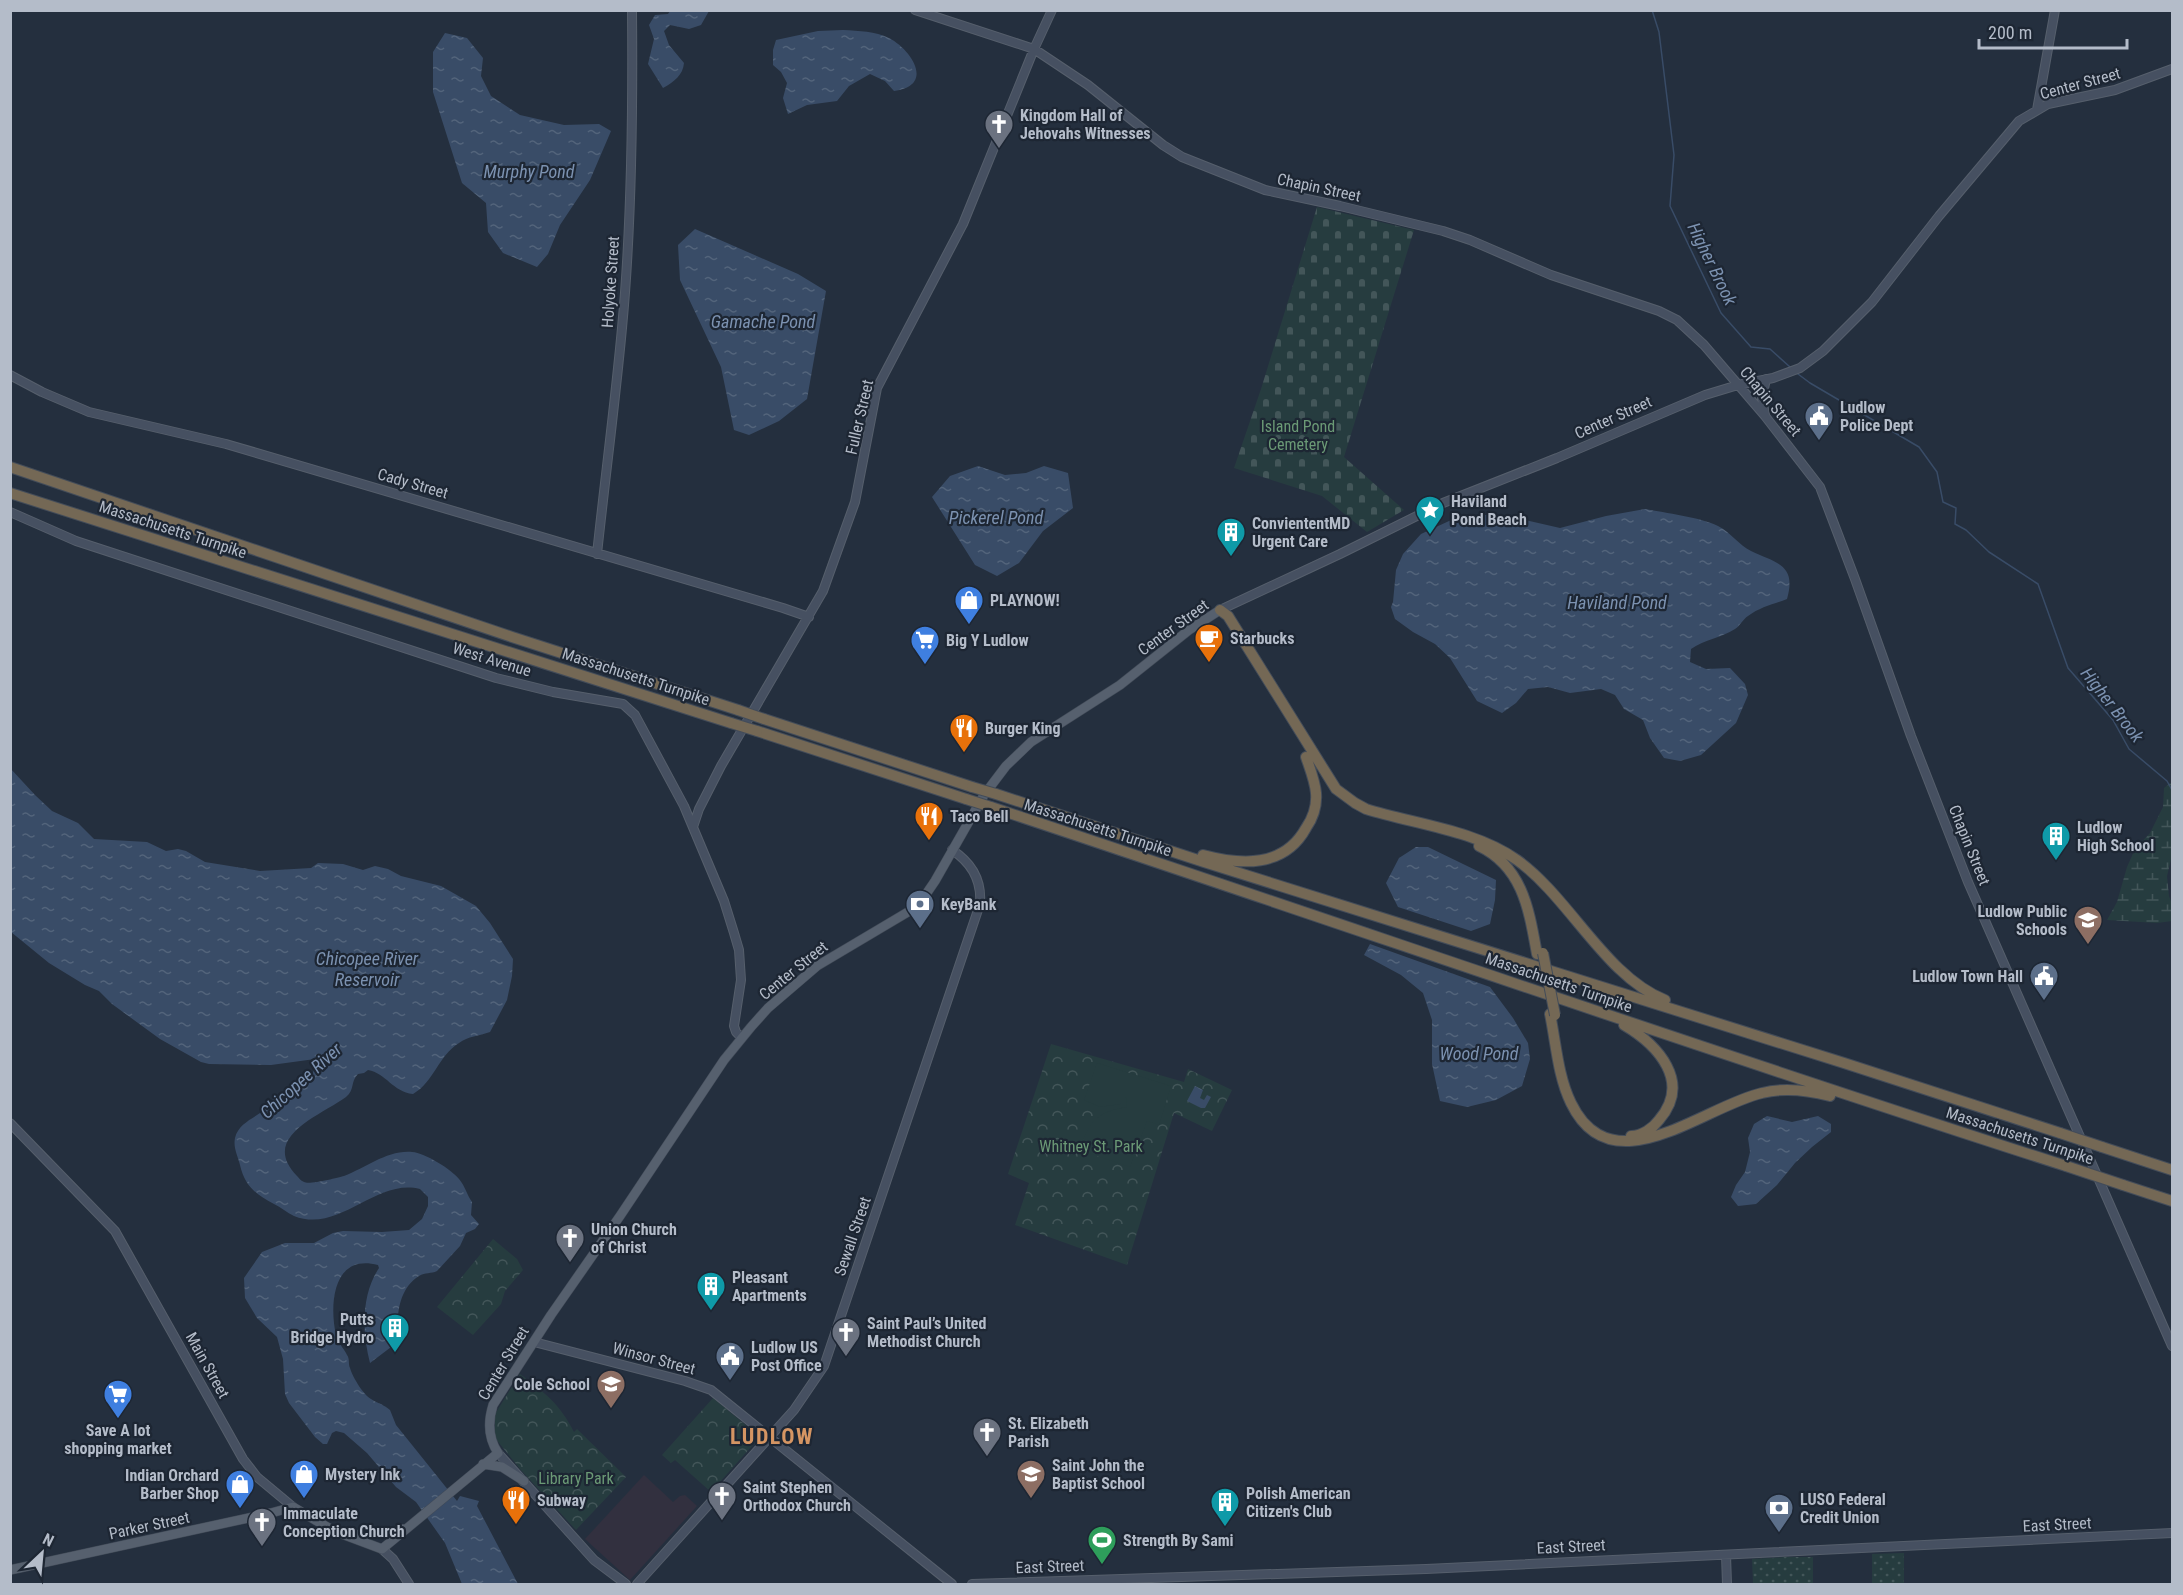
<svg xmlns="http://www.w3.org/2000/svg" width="2183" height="1595" font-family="'Roboto Condensed',sans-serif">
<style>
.medical{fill:#32303f}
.grass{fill:url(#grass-dots)}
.wetland{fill:url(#wetland-marsh)}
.cemetery{fill:url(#cemetery-stones)}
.park{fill:url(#park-crowns)}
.garden{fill:#263c3f}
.water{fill:url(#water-ripples)}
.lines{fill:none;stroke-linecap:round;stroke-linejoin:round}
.stream{stroke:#394c67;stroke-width:1.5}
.secondary-casing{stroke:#565f6c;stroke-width:10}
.primary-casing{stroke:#414a57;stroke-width:10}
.highway-casing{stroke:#434c59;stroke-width:12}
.secondary{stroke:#465061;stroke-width:8}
.primary{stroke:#56606e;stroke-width:9}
.highway{stroke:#746855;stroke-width:10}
.highway-bridge-casing{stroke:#434c59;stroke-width:12;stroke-linecap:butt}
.highway-bridge{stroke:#746855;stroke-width:10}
.labels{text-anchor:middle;stroke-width:4.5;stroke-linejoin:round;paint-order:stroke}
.street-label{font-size:16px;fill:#b4bcc9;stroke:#1d2633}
.poi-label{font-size:16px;font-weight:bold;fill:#b4bcc9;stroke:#1d2633;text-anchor:start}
.park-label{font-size:16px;fill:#6b9a76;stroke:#1d2633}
.water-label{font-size:18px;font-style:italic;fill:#7c92b1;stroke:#1d2633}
.district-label{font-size:22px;font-weight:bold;letter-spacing:1.5px;fill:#d59563;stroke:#1d2633}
</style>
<defs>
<pattern id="grass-dots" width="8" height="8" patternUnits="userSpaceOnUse" patternTransform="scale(1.5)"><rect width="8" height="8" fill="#263c3f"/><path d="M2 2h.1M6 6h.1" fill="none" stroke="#435659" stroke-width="1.8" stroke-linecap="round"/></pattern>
<pattern id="wetland-marsh" width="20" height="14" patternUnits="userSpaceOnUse" patternTransform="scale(1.5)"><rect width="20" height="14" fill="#263c3f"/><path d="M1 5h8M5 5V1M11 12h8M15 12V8" fill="none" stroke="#435659"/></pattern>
<pattern id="cemetery-stones" width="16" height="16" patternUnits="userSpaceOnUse" patternTransform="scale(1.5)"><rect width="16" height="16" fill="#263c3f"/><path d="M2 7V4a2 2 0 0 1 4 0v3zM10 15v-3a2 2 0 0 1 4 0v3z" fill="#435659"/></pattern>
<pattern id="park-crowns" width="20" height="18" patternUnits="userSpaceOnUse" patternTransform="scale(1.5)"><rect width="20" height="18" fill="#263c3f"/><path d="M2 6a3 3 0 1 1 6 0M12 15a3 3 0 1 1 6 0" fill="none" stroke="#435659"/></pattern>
<pattern id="water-ripples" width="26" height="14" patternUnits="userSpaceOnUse" patternTransform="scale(1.5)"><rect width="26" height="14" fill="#394c67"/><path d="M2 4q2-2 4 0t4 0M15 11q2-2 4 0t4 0" fill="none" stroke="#53647b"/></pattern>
</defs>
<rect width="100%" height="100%" fill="#242f3e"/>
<path class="medical" d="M644,1475L673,1502L680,1496L685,1495L697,1506L630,1580L585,1539Z"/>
<path class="grass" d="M1904,1553V1584H1872V1554Z
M1787,1557H1813V1584H1753L1752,1559Z"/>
<path class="wetland" d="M2170,783L2172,784V855L2167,876L2169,896L2172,904V921L2157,923L2107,920L2117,902L2127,867L2135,849L2150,833L2163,807L2164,788Z"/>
<path class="cemetery" d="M1317,207L1414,230L1344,457L1404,510L1367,532L1322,496L1234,468L1261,389Z"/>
<path class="park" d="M1051,1044L1184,1082L1188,1069L1232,1090L1212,1131L1174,1113L1127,1265L1015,1225L1029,1183L1008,1174Z
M493,1239L517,1259L523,1270L505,1291L501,1304L473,1335L437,1307Z
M520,1374C544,1392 560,1404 574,1432L577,1429L626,1477L576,1530L520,1469L495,1438V1414Z
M713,1398L760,1437L711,1492L675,1460L671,1463L662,1455Z"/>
<path class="garden" d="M1097,1063L1171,1086L1159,1125L1147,1121L1130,1167L1079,1150C1090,1122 1095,1112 1127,1107L1126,1097L1120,1104L1100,1107L1084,1100Z"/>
<path class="water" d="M670,11H709L701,25L689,29L670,25L664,31L669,45L684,63C683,75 674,82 663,88L648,64L654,39L649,25L655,15L668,14Z
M843,30C859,31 875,31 889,38C912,50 935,86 894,91L885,81L870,74L849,86L837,101L807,105L788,114L783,98L787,83L781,72L773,65V50L776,40L818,31Z
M445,33L467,38L483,58L481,76L491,96L520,115L564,125L599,124L611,131L590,180L560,225L548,254L537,267L503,253L488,232L486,203L462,183L433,92V52Z
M695,229L798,274L826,291L807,399L779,421L749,435L734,430L721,367L680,280L678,245Z
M978,466L1005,475L1026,473L1044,466L1068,473L1073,508L1043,531L1019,563L997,576L975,565L932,497L950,476Z
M1645,509C1666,513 1699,517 1718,526C1730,532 1739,545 1751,551C1776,563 1797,564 1787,599C1774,604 1760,607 1748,616C1743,619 1740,626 1735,629C1721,638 1705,639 1691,649L1690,662L1706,669L1730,668L1745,684L1748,695L1736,723L1701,755L1680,761L1664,758L1650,738L1643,720L1624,709L1615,695L1601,689L1570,693L1548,687L1528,689L1516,703L1502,713L1477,701L1450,658L1435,644L1413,632L1395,619L1391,607L1393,602L1396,570L1403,554L1421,534L1462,515H1503L1560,528L1606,516Z
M10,768L35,795L52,811L78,823L94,839L147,842L166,851L178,849L186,851L205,862L260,871L311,868L318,863L343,864L363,870L375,866L388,869L401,876L441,886L476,906L490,923L513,959L512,976L507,1000L490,1032C479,1036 468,1036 459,1043C438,1056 434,1082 413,1094C393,1092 386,1073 368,1070L364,1073L358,1074C350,1082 355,1090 346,1097C320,1116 259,1137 297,1176C300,1179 300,1180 304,1182C309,1185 337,1178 344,1176C366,1168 387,1150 412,1152C425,1153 451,1169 459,1179C465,1186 467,1195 472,1202L471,1215L479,1224L475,1229L466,1233L460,1246L437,1271C431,1274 425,1272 419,1276C397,1290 396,1319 399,1341L370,1363C362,1332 361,1295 379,1268L378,1265C333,1253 329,1304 336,1335C338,1344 344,1348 347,1355C350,1359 348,1364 350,1368C352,1375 357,1383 361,1389C372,1404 378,1400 390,1410L396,1425L457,1501L460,1496L479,1501L477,1506L518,1584H462L445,1543L416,1502L396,1487L367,1453L344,1433L336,1431L332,1433L327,1444H323L315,1437L289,1403L285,1394L283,1359L277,1337L257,1318L245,1298L244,1278L262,1252L285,1243H314L333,1233L343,1231L382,1232L409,1230L422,1219L428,1206V1197L420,1189C375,1178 340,1234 294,1216C287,1213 281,1207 274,1204C255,1194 245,1186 240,1165C238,1156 233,1148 235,1138C238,1125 250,1120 260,1113C265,1109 270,1100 276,1097C292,1088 317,1084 315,1059L271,1065L209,1064L201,1062L160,1039L112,1004L99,991L85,985L49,963L11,932Z
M1416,847H1428L1496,880L1495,900L1490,924L1471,931L1398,907L1386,883L1399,858Z
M1370,944L1490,987L1513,1018L1528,1043L1530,1059L1522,1086L1496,1100L1467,1107L1440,1101L1432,1064V1020L1423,993L1401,975L1364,955Z
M1195,1086L1203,1090L1200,1098L1204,1100L1207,1095L1211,1097L1205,1108H1201L1187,1101Z
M1767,1116L1792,1122L1818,1116L1831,1124V1132L1812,1147L1795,1163L1777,1185L1756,1204L1738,1206L1731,1197L1736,1185L1745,1172L1750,1152L1748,1138L1754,1124Z"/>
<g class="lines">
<path class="stream" d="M1652,10L1659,32L1674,155L1670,206L1721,313L1751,347L1770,349L1790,367
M1798,374L1810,383L1919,447L1937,472L1943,502L1956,508L1955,524L1966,530L1989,552L2038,584L2068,668L2113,720L2129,749L2167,781L2172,790"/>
<g class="secondary-casing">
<path id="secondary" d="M915,10L1034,49L1088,85L1163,145L1182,157L1265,190L1340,206L1443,231L1470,240L1551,275L1659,311L1677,320L1704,345L1765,416L1820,487L1855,579L1911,736L1968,882L2172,1346
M2037,110L2055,10
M10,375L42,392L89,412L226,444L783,608L809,617
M1765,415L1762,398L1766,379
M10,512L76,541L496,678L553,692L623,704L635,715L684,806L724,901L734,933L739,950L741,980L734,1026L736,1032L741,1037
M597,554C605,479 615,404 622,328C632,223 633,116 632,10
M1220,610L1340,554L1443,503L1557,458L1705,395L1738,385L1773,378L1800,368L1823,351L1872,302L1939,216L2019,121L2048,104L2115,90L2172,69
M693,827L699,809L721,766L823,591L855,502L877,388L963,224L1034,49L1052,10
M10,1123L115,1231L243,1459L257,1477L293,1507
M534,1342L685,1381L711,1390L952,1584
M498,1453L594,1560L626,1584
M382,1549L393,1559L409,1584
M1726,1555L1727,1584
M637,1584L794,1410L824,1366L980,904C982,880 972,863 952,850
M972,1584L1426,1569L2172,1533"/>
</g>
<g class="primary-casing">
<path id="primary" d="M483,1464L502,1467L524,1481
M351,1535L391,1533L403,1529
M10,1570L271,1513L293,1507L334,1531L382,1549L498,1453C488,1438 488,1421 493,1405L551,1315L620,1216L724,1060L751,1027L768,1008L817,966L918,906L935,881L984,795L1006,766L1031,742L1120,685L1189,630L1220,610"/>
</g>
<g class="highway-casing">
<path id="highway" d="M10,467L512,637L738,710
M10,493L731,723
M1220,610L1228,616L1336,789L1355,803L1366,809C1414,824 1475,830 1517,860C1569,897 1606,977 1665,1000
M764,719L972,787
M757,731L966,799
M996,794L1204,862L1844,1063L2060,1133
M991,807C1350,926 1706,1051 2066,1166
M1479,846C1523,867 1529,910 1537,954
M1203,855C1241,865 1284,868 1306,828C1313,818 1317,805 1316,793C1315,781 1310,769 1306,757
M1550,1014C1556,1043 1558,1077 1571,1103C1612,1188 1704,1106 1762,1093C1785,1087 1807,1090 1830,1096
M1624,1025C1658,1045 1692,1082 1659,1120C1653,1128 1642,1136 1631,1136
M2102,1147L2172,1170
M2123,1185L2172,1201"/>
</g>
<use href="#secondary" class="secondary"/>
<use href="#primary" class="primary"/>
<use href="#highway" class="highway"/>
<g class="highway-bridge-casing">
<path id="highway-bridge" d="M738,710L764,719
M731,723L757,731
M972,787L996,794
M966,799L991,807
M1543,953L1555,1015
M2060,1133L2102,1147
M2066,1166L2123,1185"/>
</g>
<use href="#highway-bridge" class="highway-bridge"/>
</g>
<defs>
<g id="church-pin" transform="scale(1.5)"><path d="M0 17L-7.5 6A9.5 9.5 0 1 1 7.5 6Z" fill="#6b7280" stroke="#1d2633"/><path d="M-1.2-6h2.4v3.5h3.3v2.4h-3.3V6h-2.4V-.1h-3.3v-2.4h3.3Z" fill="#fff"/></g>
<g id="civic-pin" transform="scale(1.5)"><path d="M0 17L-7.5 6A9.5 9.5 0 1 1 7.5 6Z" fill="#5c6f8a" stroke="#1d2633"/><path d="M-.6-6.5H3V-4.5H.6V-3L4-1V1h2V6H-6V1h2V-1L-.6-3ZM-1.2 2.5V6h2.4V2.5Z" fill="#fff"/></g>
<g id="sight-pin" transform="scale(1.5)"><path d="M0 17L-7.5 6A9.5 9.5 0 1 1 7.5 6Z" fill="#0f9aa8" stroke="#1d2633"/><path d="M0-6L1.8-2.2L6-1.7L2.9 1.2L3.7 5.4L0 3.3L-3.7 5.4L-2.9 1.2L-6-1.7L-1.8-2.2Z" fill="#fff"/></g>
<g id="building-pin" transform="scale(1.5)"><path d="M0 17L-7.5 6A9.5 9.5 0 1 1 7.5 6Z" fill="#0f9aa8" stroke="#1d2633"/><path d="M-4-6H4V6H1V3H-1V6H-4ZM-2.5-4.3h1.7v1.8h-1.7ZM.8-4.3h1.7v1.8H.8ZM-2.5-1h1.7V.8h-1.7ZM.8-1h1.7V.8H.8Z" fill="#fff"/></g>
<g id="shop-pin" transform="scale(1.5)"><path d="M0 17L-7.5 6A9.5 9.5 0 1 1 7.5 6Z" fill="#3f7fe0" stroke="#1d2633"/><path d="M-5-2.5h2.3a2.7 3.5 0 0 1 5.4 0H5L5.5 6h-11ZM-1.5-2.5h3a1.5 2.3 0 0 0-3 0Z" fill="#fff"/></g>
<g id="cafe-pin" transform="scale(1.5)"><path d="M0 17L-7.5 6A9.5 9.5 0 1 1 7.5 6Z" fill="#e8710a" stroke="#1d2633"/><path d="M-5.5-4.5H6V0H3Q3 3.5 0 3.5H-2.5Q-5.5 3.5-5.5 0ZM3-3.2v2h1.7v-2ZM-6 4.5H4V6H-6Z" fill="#fff"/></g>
<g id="supermarket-pin" transform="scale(1.5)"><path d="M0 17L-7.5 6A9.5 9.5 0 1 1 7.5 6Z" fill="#3f7fe0" stroke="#1d2633"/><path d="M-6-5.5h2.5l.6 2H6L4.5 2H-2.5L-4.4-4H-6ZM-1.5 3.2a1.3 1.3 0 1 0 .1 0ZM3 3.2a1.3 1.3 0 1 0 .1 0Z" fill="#fff"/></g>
<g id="restaurant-pin" transform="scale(1.5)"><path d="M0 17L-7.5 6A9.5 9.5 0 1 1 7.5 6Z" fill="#e8710a" stroke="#1d2633"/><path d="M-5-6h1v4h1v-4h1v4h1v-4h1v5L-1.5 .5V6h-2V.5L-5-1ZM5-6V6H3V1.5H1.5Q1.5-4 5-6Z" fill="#fff"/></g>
<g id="bank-pin" transform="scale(1.5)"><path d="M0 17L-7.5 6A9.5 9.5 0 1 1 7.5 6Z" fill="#5c6f8a" stroke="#1d2633"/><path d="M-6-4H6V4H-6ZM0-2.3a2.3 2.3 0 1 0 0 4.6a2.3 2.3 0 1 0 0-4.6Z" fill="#fff"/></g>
<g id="school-pin" transform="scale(1.5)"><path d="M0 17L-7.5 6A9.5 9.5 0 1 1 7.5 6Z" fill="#8d6e63" stroke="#1d2633"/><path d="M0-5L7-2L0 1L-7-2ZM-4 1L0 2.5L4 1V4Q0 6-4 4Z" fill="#fff"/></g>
<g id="stadium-pin" transform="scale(1.5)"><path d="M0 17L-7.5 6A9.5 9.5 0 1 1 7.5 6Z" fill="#2e9e5b" stroke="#1d2633"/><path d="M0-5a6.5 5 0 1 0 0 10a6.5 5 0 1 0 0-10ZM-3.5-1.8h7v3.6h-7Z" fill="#fff"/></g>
</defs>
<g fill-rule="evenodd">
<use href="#church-pin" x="999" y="124"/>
<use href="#civic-pin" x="1819" y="416"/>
<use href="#sight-pin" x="1430" y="510"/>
<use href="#building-pin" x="1231" y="532"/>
<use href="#shop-pin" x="969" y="600"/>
<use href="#cafe-pin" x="1209" y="638"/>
<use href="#supermarket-pin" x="925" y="640"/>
<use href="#restaurant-pin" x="964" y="728"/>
<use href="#restaurant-pin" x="929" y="816"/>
<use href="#building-pin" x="2056" y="836"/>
<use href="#bank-pin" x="920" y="904"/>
<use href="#school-pin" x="2088" y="920"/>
<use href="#civic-pin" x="2044" y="976"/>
<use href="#church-pin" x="570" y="1238"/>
<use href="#building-pin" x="711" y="1286"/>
<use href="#building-pin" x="395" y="1328"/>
<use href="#church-pin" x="846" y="1332"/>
<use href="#civic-pin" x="730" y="1356"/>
<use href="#school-pin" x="611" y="1384"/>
<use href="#supermarket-pin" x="118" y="1394"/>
<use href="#church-pin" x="987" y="1432"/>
<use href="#shop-pin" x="304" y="1474"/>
<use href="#school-pin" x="1031" y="1474"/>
<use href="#shop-pin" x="240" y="1484"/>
<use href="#church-pin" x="722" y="1496"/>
<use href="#restaurant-pin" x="516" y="1500"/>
<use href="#building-pin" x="1225" y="1502"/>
<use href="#bank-pin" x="1779" y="1508"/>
<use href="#church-pin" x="262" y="1522"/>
<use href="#stadium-pin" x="1102" y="1540"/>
</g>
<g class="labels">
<g class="street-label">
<text transform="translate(2080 83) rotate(-15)" y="6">Center Street</text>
<text transform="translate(1319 187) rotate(12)" y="6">Chapin Street</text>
<text transform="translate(610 282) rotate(-86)" y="6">Holyoke Street</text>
<text transform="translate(1771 401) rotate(50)" y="6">Chapin Street</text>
<text transform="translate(859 417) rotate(-77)" y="6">Fuller Street</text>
<text transform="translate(1613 417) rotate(-24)" y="6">Center Street</text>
<text transform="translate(413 483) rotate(16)" y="6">Cady Street</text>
<text transform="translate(173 529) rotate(18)" y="6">Massachusetts Turnpike</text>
<text transform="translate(1173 627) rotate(-36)" y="6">Center Street</text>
<text transform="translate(492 659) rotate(17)" y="6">West Avenue</text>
<text transform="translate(636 676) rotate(18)" y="6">Massachusetts Turnpike</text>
<text transform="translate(1098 827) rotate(18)" y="6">Massachusetts Turnpike</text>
<text transform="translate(1970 845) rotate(68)" y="6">Chapin Street</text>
<text transform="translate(793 970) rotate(-39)" y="6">Center Street</text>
<text transform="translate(1559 982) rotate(19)" y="6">Massachusetts Turnpike</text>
<text transform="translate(2020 1135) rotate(18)" y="6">Massachusetts Turnpike</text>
<text transform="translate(852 1236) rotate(-71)" y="6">Sewall Street</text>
<text transform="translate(654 1358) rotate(15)" y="6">Winsor Street</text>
<text transform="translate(503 1363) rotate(-59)" y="6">Center Street</text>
<text transform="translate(208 1365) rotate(61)" y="6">Main Street</text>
<text transform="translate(2057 1524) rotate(-3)" y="6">East Street</text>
<text transform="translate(149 1525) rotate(-12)" y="6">Parker Street</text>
<text transform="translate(1571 1546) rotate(-3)" y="6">East Street</text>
<text transform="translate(1050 1566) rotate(-2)" y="6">East Street</text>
</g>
<g class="poi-label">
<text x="1020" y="121">Kingdom Hall of<tspan x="1020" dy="18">Jehovahs Witnesses</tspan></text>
<text x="1840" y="413">Ludlow<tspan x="1840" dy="18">Police Dept</tspan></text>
<text x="1451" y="507">Haviland<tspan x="1451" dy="18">Pond Beach</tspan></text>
<text x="1252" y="529">ConviententMD<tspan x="1252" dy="18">Urgent Care</tspan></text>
<text x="990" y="606">PLAYNOW!</text>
<text x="1230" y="644">Starbucks</text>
<text x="946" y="646">Big Y Ludlow</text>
<text x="985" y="734">Burger King</text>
<text x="950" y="822">Taco Bell</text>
<text x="2077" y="833">Ludlow<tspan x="2077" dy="18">High School</tspan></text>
<text x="941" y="910">KeyBank</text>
<text x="2067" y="917" text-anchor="end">Ludlow Public<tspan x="2067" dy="18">Schools</tspan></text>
<text x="2023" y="982" text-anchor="end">Ludlow Town Hall</text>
<text x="591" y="1235">Union Church<tspan x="591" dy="18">of Christ</tspan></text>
<text x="732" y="1283">Pleasant<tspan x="732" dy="18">Apartments</tspan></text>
<text x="374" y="1325" text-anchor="end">Putts<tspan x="374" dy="18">Bridge Hydro</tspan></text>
<text x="867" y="1329">Saint Paul’s United<tspan x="867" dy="18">Methodist Church</tspan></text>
<text x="751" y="1353">Ludlow US<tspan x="751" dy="18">Post Office</tspan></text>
<text x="590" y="1390" text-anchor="end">Cole School</text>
<text x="1008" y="1429">St. Elizabeth<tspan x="1008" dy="18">Parish</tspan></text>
<text x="118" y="1436" text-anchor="middle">Save A lot<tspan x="118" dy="18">shopping market</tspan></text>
<text x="1052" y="1471">Saint John the<tspan x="1052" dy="18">Baptist School</tspan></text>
<text x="325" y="1480">Mystery Ink</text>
<text x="219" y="1481" text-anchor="end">Indian Orchard<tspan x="219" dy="18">Barber Shop</tspan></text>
<text x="743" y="1493">Saint Stephen<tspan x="743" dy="18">Orthodox Church</tspan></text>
<text x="1246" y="1499">Polish American<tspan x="1246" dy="18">Citizen's Club</tspan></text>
<text x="1800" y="1505">LUSO Federal<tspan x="1800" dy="18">Credit Union</tspan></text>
<text x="537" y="1506">Subway</text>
<text x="283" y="1519">Immaculate<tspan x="283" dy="18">Conception Church</tspan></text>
<text x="1123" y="1546">Strength By Sami</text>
</g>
<g class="park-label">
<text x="1298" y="432">Island Pond<tspan x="1298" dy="18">Cemetery</tspan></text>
<text x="1091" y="1152">Whitney St. Park</text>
<text x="576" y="1484">Library Park</text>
</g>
<g class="water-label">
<text x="529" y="178">Murphy Pond</text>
<text transform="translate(1712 264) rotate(64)" y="6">Higher Brook</text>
<text x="763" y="328">Gamache Pond</text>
<text x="996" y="524">Pickerel Pond</text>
<text x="1617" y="609">Haviland Pond</text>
<text transform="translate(2112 705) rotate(52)" y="6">Higher Brook</text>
<text x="367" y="965">Chicopee River<tspan x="367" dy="21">Reservoir</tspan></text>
<text x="1479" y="1060">Wood Pond</text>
<text transform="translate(301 1081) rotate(-42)" y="6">Chicopee River</text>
</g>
<g class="district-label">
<text x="772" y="1444">LUDLOW</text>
</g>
</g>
<rect width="2183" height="1595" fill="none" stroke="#b4bcc9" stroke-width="24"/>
<g transform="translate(42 1553) rotate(26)" stroke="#1d2633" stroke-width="4.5" paint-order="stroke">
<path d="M0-4.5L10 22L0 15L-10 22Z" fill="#b4bcc9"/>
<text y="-9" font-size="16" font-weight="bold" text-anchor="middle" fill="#b4bcc9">N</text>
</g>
<path d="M1979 39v9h148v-9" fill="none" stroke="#b4bcc9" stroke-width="3"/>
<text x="1988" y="39" font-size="18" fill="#b4bcc9" stroke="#1d2633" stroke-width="4.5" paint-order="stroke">200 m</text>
</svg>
